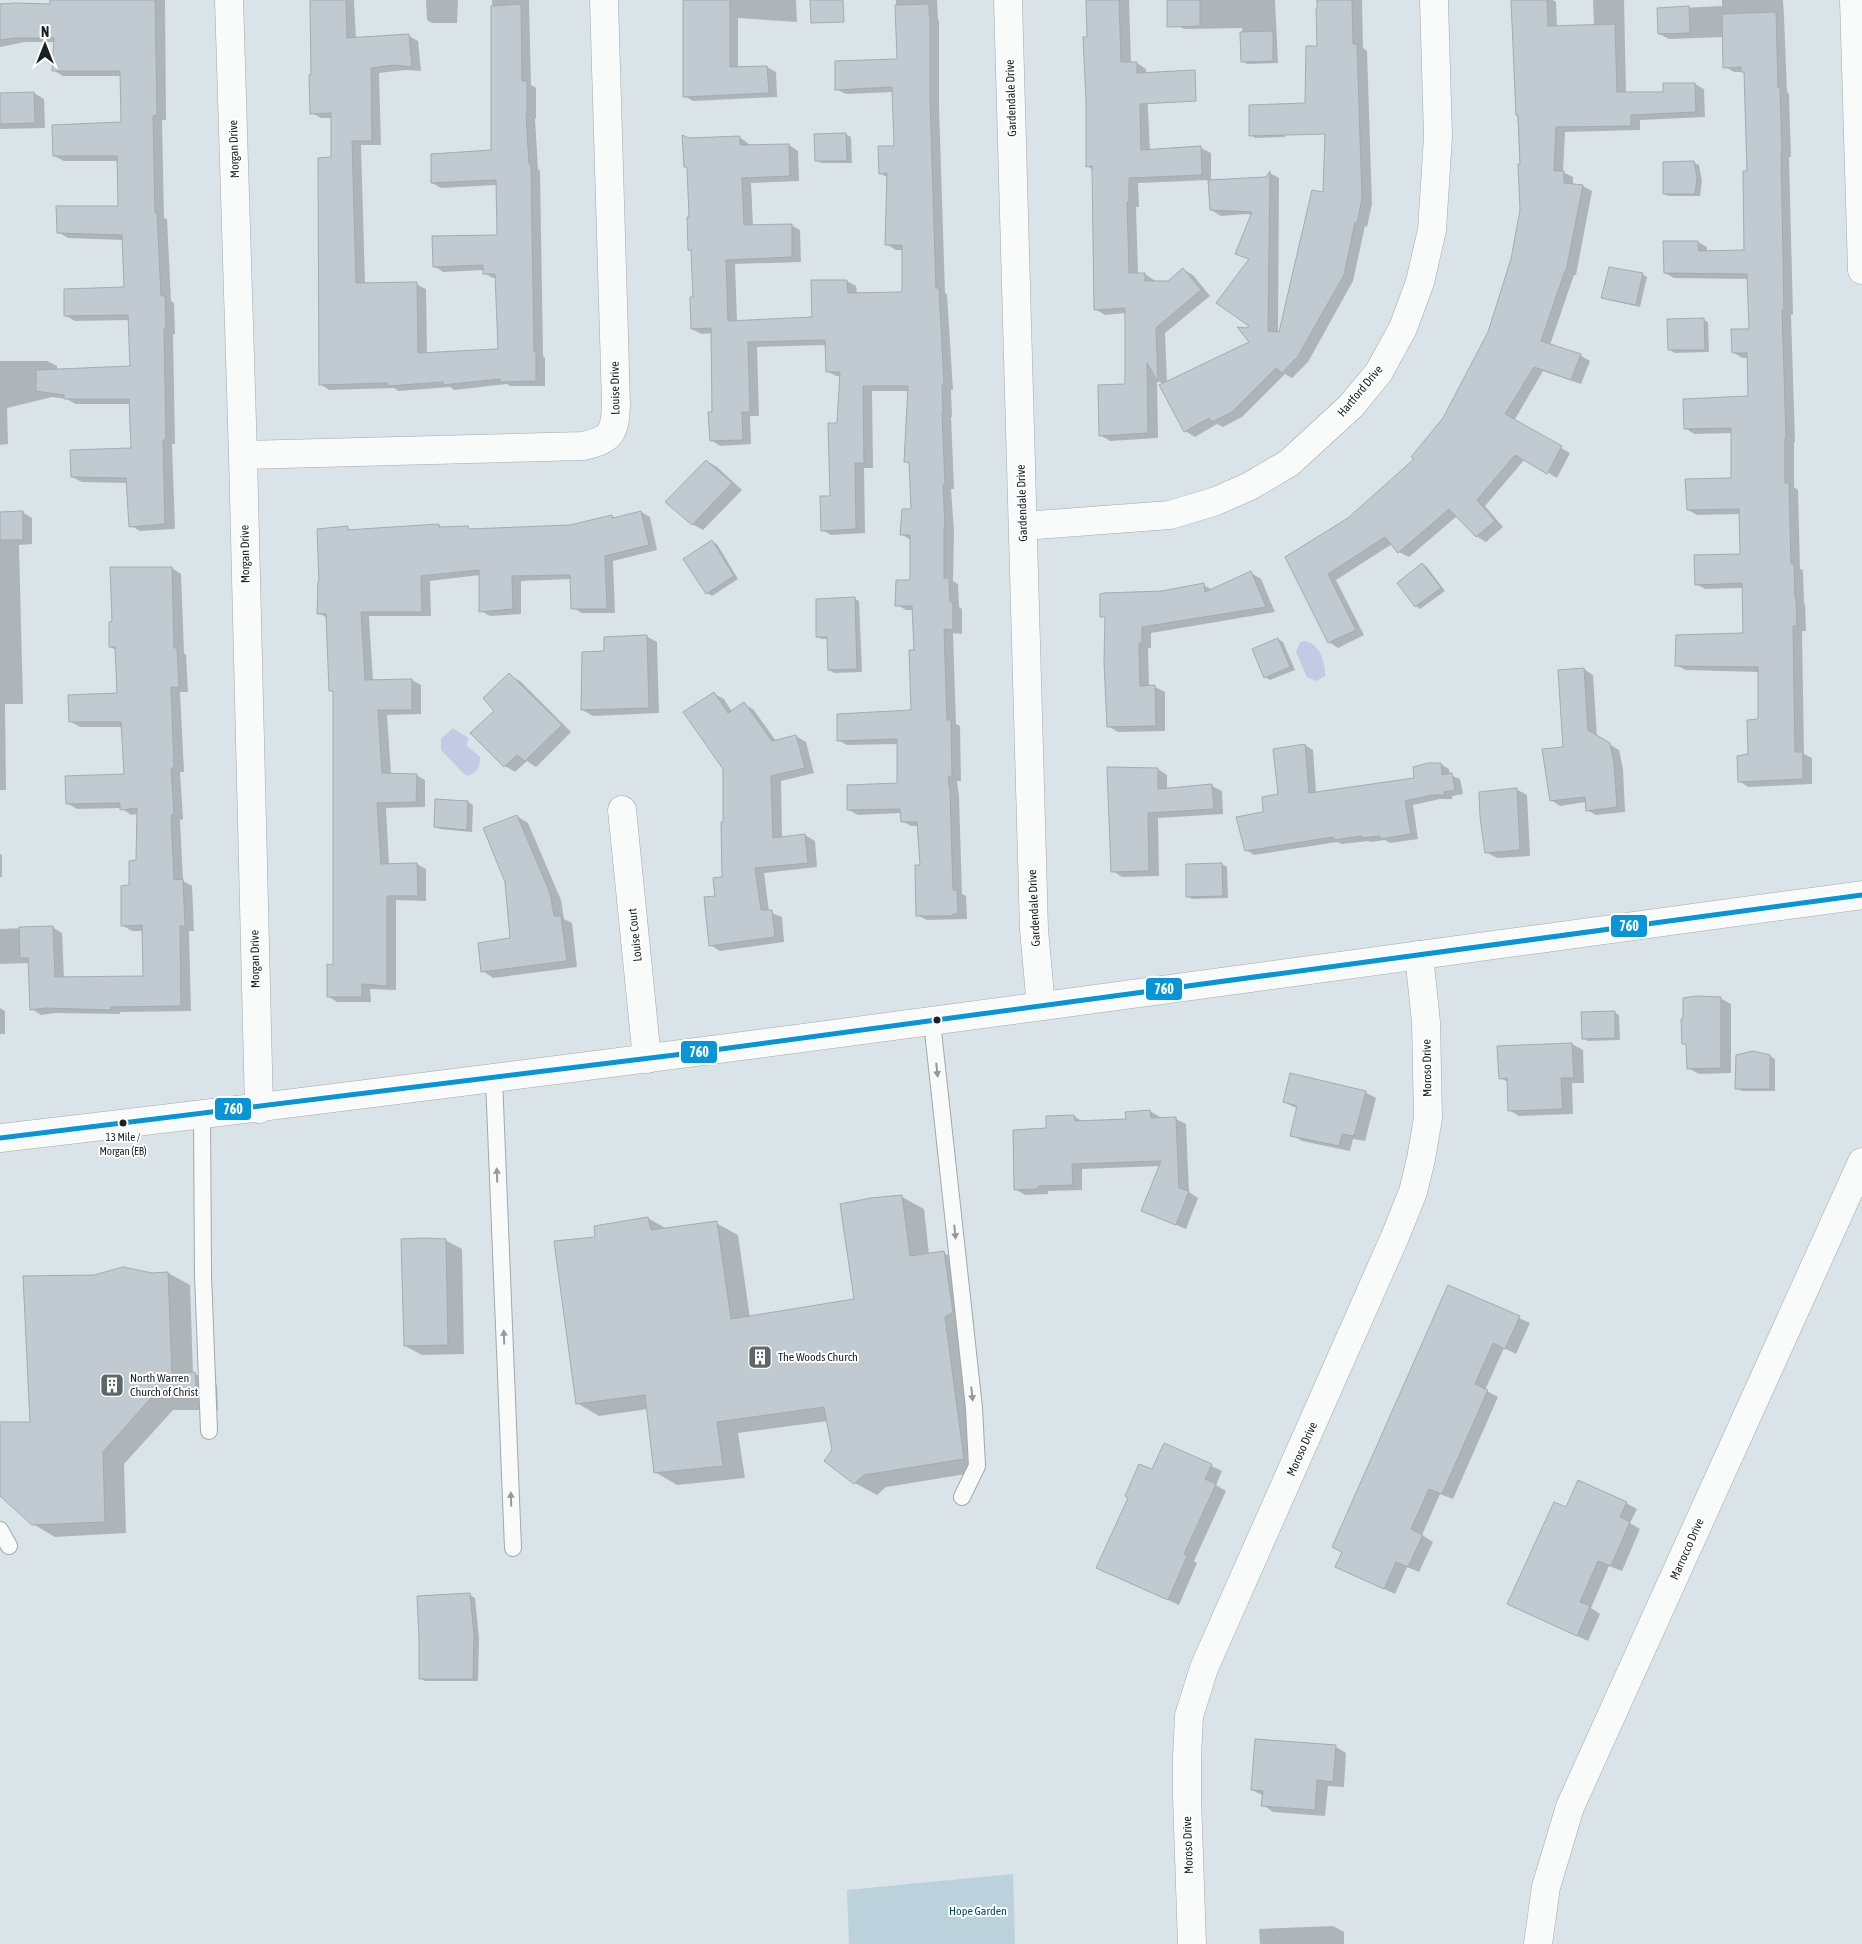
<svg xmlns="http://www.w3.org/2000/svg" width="1862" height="1944" font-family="'Asap Condensed',sans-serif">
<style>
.green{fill:#bbd2dd}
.water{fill:#c3cae3}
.shadow{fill:#0003;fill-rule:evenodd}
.building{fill:#c1cad0;stroke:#a5abaf}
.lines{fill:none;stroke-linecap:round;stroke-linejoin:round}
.lane-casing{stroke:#a2a9ac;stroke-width:18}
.street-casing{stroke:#a2a9ac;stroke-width:29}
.secondary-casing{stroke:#a2a9ac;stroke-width:29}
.lane{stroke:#f9fbfb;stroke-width:16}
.street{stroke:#f9fbfb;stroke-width:28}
.secondary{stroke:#f9fbfb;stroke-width:28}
.bus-1-casing{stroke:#fff;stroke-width:9}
.bus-1{stroke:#0696d7;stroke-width:5}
.oneway{fill:#96999a}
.bus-dot{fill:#1c2224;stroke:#fff;stroke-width:2}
.labels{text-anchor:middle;stroke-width:4;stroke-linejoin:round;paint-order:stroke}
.bus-label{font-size:11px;fill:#1c2224;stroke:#fff}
.street-label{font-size:12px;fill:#1c2224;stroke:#fff}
.poi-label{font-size:12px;fill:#1c2224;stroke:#fff;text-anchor:start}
.park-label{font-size:12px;fill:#025168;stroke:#fff}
.line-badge{stroke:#fff;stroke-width:2}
.badge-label{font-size:14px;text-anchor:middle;font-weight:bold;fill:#fff}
</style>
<rect width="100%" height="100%" fill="#dae3e7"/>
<path class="green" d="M1013,1874L1015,1944H849L847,1890Z"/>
<path class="water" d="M1304,641C1319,642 1326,663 1325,676L1317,681L1307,677L1296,652L1300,642Z
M453,728L468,738L467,746L480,757C480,767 478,772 468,776L463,773L441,750V739Z"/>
<path class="shadow" d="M51,0H165L166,120H162L164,218L167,219L171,301L174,303L175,334L173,335L175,444H172L175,529L140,531L131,526L128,483L82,482L72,477L132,450L131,404H75L67,399L52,397L7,408L8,444L0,445V361H47L57,366V371L131,368L130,320L75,321L66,316L125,288L123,240L68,238L58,232L119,207V161H64L54,156L122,123L121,76H63L53,70L55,42H25L0,47V5H51Z
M311,0H354L356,39L409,36L418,41L421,71L405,70L379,73L381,145H361L365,284H416L426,289L427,353L500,350L497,278H493L484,273V270L443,272L434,266L498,236L497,185L441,188L432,183L493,152L492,0H529L531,85L536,88V118L535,119L538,169L540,171L543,356L545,358V386H510L507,384L454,390L450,387L398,391L394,388L329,390L320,384L332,158V118H321L312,113Z
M426,0H458L457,23H432L427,20Z
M684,0H796L797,22L738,18V68L767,67L776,72L777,97L693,101L684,96Z
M896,0H937L938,20L939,21V106L945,293L947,294L953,390H951L952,417H951L954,489H951L954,532L953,581L958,584L959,607L962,609V634L953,633L956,724L960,726L961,781H957L959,796L962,894L966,896L967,919L927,920L917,915L921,866L918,826H911L902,821L901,813L858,815L849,810L898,784V744L847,745L838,740L913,712L915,652L913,610H906L897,605L911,581V540L901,534L912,510L910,464L905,461L909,391H872L873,468H864L865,533L831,535L822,530L831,497L841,376H836L827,371L826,345L757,347L759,416H750L751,444L720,446L711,440L713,413L712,333L701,334L692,329L694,298L692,251L689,250V139L739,137L748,143L749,146L789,145L798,151L799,181L751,183L753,226L791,225L800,230L801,262L735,264L737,322L813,319L812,281H847L856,286L857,294L904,293V250H896L886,244L888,178L880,173L895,147L894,92L846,94L836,89L898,61Z
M1087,0H1129L1131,63H1137L1146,69L1150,151L1201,148L1211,153V181L1267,178L1270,173L1279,178L1278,333H1280L1324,193L1326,135L1322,133L1318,0H1362L1363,48L1367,51L1372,204L1367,227L1365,226L1353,281L1308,362L1292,378L1285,374L1242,417L1223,427L1217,424L1195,437L1185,431L1160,385L1163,384L1157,380L1158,438L1110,441L1100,435L1126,385V313L1105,315L1095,309L1093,170L1087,166L1088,38ZM1209,180L1211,210L1221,216L1246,214L1252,215L1236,253L1250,260L1251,325L1247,330L1251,343L1167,382L1165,333L1210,296L1193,275L1184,270L1168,282H1155L1154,280L1145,274H1138L1136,207H1139L1138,183Z
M1179,0H1275L1278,63L1247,64L1242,61V28L1184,29L1179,26Z
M1512,0H1553L1556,2L1557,27L1594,26L1593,0H1624L1626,94L1664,93L1695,84L1704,89L1705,117L1640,120V130L1565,132L1563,172L1573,177V185L1583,186L1592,191L1576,275H1574L1550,345L1580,355L1590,361L1581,384L1543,371L1514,421L1570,453L1557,478L1525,459L1485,506L1503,527L1486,542L1476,536L1457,516L1409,557L1399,552L1392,544L1336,580L1364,635L1338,648L1329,642L1286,558L1348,519L1415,459L1444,419L1489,333L1512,259L1522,211Z
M1722,0H1783L1784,17L1787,92L1789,94L1791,157H1789L1793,314L1791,315L1795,442H1794V487L1798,490L1800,569L1803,570L1804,603L1805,604L1806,631H1802L1804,754L1812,758V784L1748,787L1739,781L1749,755L1759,721V672L1686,670L1676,665L1744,634L1743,588L1705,589L1696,584L1741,555L1740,514L1697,515L1688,510L1733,479L1732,433L1694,434L1685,428L1749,397L1748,358H1742L1733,352L1750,330L1749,279L1674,278L1665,273L1698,242L1707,247V252L1746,251L1748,172L1744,72H1734L1725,67L1724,37L1669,39L1659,34L1658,9L1722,6Z
M34,93L44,99L45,128L0,129V94Z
M1283,108L1285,137L1255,138L1251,135Z
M846,134L851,137L852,163H821L816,160Z
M1694,163L1699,165L1702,181L1700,196H1669L1664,194Z
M1642,274L1647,277L1640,307L1608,300L1603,297Z
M1704,320L1708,322L1709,352L1675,353L1670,350Z
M707,461L717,467L742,490L703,530L692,524Z
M22,512L32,518V544L19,545L23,704H5L6,790H0V513Z
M641,512L650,517L657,550L613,561L615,613H582L573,608L571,579L521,581V614L490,616L481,611L480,575L430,581L431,616H369L373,681L412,680L421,685V714L387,715L391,774L416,775L425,780V807L386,808L389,865L417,864L426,869V901L396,900V990L370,989L371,1002H337L328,996L334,966L335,693L330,690L327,618L319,613L347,528L353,531L439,525L443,528H468L473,530L570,527L612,517L616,518Z
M713,542L717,544L738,579L712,596L707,593Z
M1422,564L1427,567L1445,591L1420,609L1416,606Z
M172,568L181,574L184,653L186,655L188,692H180L184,772H180L183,819L180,820L183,881L192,886L194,931H189L191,1011L120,1012V1014L55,1013L41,1015L32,1009L30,963L0,964V929L52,927L62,933L64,978L144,977V931H132L123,926L137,861L138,814L131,815L121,808L77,809L67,803L125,775L123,727H80L70,721L119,695L116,650L110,647Z
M1251,573L1261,579L1275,612L1151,633V648H1148L1149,687H1155L1165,692V731L1118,732L1108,726L1106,618L1102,616L1203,585L1213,590Z
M854,598L859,601L862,672L834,673L829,670L828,639H822L817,637Z
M646,636L657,642L659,713L593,716L582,710L606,652Z
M1278,639L1283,642L1295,670L1270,680L1265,677Z
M1584,669L1593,675L1597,737L1619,750L1623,769L1625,812L1596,815L1587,810L1586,802L1560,806L1551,800Z
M509,675L520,681L571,732L536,767L527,761L515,772L505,766L495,711Z
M714,694L724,699L732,712L744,704L753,709L776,741L796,736L806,742L814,773L781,781L782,838L805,835L815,841L817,867L764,873L769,912L782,917L784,942L720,951L710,945L716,897L724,878L725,823L724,769Z
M1305,745L1313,750L1316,793L1416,779L1441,764L1449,769L1450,775L1460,779L1463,794L1452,796V799H1440L1413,805L1418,839L1390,843L1385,840L1371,842L1368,841L1342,844L1337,842L1254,855L1246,850L1265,813L1280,795Z
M1158,769L1167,775V789L1212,786L1222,791L1223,814L1158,818L1159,876L1122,877L1113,871Z
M1516,789L1527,795L1530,856L1497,858L1486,852Z
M436,800L468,802L473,805L472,832L440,829L435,826Z
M517,816L528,823L561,900L564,919L572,923L577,967L493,978L483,971L511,939Z
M0,854L2,855V877H0Z
M1222,864L1227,867L1228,898L1192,899L1187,896Z
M1720,998L1731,1004V1073L1699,1074L1688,1068L1687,1045L1683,1043Z
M0,1008L5,1011V1034H0Z
M1614,1012L1619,1015L1620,1040L1588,1041L1584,1039Z
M1572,1044L1583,1050L1584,1083H1572L1573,1114L1519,1116L1509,1110L1508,1082L1500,1078L1498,1047Z
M1770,1056L1775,1059V1091H1742L1737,1088Z
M1365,1092L1376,1098L1365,1141L1353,1139L1350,1151L1302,1141L1292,1135L1298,1109L1284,1102Z
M1150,1111L1160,1117V1119H1176L1186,1124L1189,1192L1198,1198L1186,1229L1143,1211L1160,1166L1082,1169V1190L1048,1191V1194L1025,1195L1015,1189L1047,1129L1074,1116L1083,1122L1127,1120Z
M902,1197L924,1209L929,1255L944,1253L966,1265L974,1325L966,1329L985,1471L886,1487L877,1495L855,1483L833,1450L828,1421L738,1433L745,1478L677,1485L655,1472L648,1409L599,1416L577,1403L597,1238L648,1218L667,1229L716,1223L738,1235L750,1318L855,1300Z
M445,1240L462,1249L464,1354L422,1355L405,1346Z
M168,1273L190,1285L193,1373L217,1385L218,1410H173L124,1464L126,1533L55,1537L33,1524L0,1494L31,1423L152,1274Z
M1449,1286L1530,1323L1516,1354L1504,1348L1485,1390L1498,1397L1453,1499L1440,1494L1422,1535L1433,1542L1419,1572L1407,1567L1395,1594L1337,1567Z
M1165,1444L1222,1471L1216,1485L1226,1491L1194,1561L1197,1563L1179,1605L1098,1568L1152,1471Z
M1626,1503L1637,1509L1630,1523L1640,1529L1622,1571L1609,1566L1591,1608L1600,1614L1588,1641L1508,1604L1567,1509Z
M470,1595L475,1598L479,1638L478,1681H425L420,1678Z
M1336,1747L1346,1753L1344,1787L1328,1786L1325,1816L1273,1812L1263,1805L1264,1796L1252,1790Z
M1333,1926L1344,1932V1944H1260L1259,1929Z"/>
<path class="building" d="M50,0H155L157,115L153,116L155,213H157L161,296H165L166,329H164L166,440H163L165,524L129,527L126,478L71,477L70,450L131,448L129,399H64V395L36,391V370L130,366L128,315L64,316V289L124,287L122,235L57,233L56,206H118L117,156H53L52,125L121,122L120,71H52L54,38H15L0,40V4L15,3L50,4Z
M310,0H346L347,38L409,34L412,67L394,65L371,68L372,141H352L356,283L417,282L418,353L498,349L495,274H483V265L433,267L432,236L497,235L496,180L431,183V154L491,150V6L521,4L522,81H527V113L526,114L529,164H531L534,351H536V381L500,382V379L443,385V382L388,386L387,383L319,385L318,158L331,157V113L310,114L309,75H311Z
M683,0H730V67L767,66L769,93L683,97Z
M810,0H843L844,22L811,23Z
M1086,0H1119L1121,62H1137V73L1195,70L1196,101L1140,104L1141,150L1201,146L1202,175L1129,178V202H1127L1129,273H1145V281H1168L1183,268L1201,290L1156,328L1158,382L1147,363L1148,433L1099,436L1098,385L1125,384V308L1094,310L1092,166L1086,167V101L1083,37H1087Z
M1167,0H1200V26L1167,27Z
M1317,0H1352L1353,44H1357L1362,198L1357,223L1355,222L1344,275L1298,356L1282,373L1276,368L1232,412L1212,422L1209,418L1184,432L1159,385L1249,342L1237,327L1246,328L1249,326L1216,303L1249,259L1235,254L1252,212L1210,210L1208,180L1266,177L1270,171L1268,331L1279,332L1312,190L1323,192L1325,134L1249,136V105L1305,103L1306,46H1317L1316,9L1317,8Z
M1511,0H1547L1548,26L1615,24L1617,92H1663V83H1695L1696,112L1631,115V126L1556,127L1554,171H1564V183L1583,185L1566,271H1565L1541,341L1581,354L1571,380L1534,367L1505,414L1562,446L1547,474L1515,455L1477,500L1495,521L1476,537L1449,509L1398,553L1385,537L1328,574L1356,630L1328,643L1285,557L1348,518L1414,459L1411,457L1443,418L1488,332L1511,259L1520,210L1518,164H1520L1518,115H1516Z
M929,4V15H930V100L936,288H939L944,385H942L943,412H942L945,485H943L945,527H944V578H949L950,602H953V630L944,629L947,720H951L952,777H948L950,790L953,890H957L958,914H953V916H916L915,865H920L917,822H901L900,809L847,810V785L897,783V739L837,741V714L911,710L909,650H914L912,606H895L896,580H910V535H900L902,509H911L909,462H904L908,386H863L864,463H855L856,529L821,531L820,496H830L828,423H837L840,372H826L825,340L748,342L750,412H742L743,440L710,441L708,412H712L711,328L691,329L690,297H693L691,250H688L687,217H689L687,167H684L682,135L689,138L740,136V145L789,144L790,176L742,178L744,225L792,224V257L726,260L728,321L812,317L811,280H847L848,293L902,292V245H885L887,173L879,174L878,146H894L892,87L835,90V61L897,59L895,5Z
M1689,6L1690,33L1658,34L1657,8Z
M1776,12L1778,88L1780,87L1782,152H1781L1784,310H1782L1786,438H1785V483H1789L1791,564H1794L1795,598H1796L1797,626H1793L1795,752H1803V779L1738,782L1737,756L1748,754L1747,720L1758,719V667L1675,666L1676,635L1743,633L1742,583L1695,585L1694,555L1740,554L1739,509L1687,510L1685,479L1731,478V428L1684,429L1683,399L1748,396L1747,353H1732L1731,329H1749L1747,274L1664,273L1663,241H1698L1699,251L1744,250L1743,171H1747L1744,72H1741V67L1723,68L1722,14Z
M1273,31V61L1241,62L1240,32Z
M34,92L35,123L0,124V93Z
M846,133L847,161H815L814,134Z
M1694,161L1697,178L1695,194H1663V162Z
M1609,267L1643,273L1636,305L1601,298Z
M1704,318L1705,350H1668L1667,319Z
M706,460L732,483L692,525L665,502Z
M23,511V540H0V512Z
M641,511L649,545L605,556L607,609H571L570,575L512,576L513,609L479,612V570L421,576L422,612H361L365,680L412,679V710H378L382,773L417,774L416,802L377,803L381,864L417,863L418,896H387V986L362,984V997H327V964L333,965V691H329L326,614H317L318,581H319L317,529L348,526V530L377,528L439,524V527L468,526L469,529L570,525L612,515L613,518Z
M712,540L734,576L706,594L683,559Z
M1422,563L1441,588L1415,607L1397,583Z
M110,567H172L174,648H177L179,687H171L174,768H171L174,814L171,815L174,880L183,879L185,926H180L181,1006L111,1007V1010L45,1008L30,1010L28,958H20L19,927L53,926L55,977L143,976L142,925L121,926V886L129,885V861L136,860L137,808L120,810V803L66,804L65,776L124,774L121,722H69L68,695L117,693L115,647H109V622L112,621Z
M1251,571L1266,607L1142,627V643H1139L1140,686L1155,685L1156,726L1107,727L1104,661L1105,617H1100V594L1104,593L1162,591L1204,583L1205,592Z
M855,597L857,669L828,670L827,637H816V599Z
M647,635L649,708L581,710L582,652L604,651V637Z
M1278,638L1290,667L1264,678L1252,649Z
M1584,668L1588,730L1610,743L1614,763L1617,807L1586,811L1585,797L1550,801L1542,749L1563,747L1558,670Z
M509,673L562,725L525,761L517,755L504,767L470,733L494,711L483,698Z
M714,692L728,713L744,702L772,741L796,735L805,768L771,776L773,838L805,834L808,863L755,868L761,910H772L775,937L709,946L704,897L715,896L713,878L722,877L721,822H723V769L683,712Z
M1305,744L1309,793L1414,778L1413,767L1428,763H1441L1442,775L1452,773L1455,790L1444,792L1445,795H1431L1405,801L1411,834L1380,839V836L1361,838L1362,836L1333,840V837L1245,851L1236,817L1263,812L1262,797L1278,794L1273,749Z
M1107,767L1158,768V789L1212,784L1214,809L1148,813L1149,871L1111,872Z
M1517,788L1520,850L1485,853L1480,817L1479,792Z
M435,799L468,801L467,830L434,827Z
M517,815L550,893L554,916H561L567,961L481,972L478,943L510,938L505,882L483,828Z
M1222,863L1223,896L1186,897V864Z
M1696,996L1721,997V1068L1687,1069L1686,1044H1682L1681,1019L1683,1018V998Z
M1615,1011V1038L1582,1039L1581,1012Z
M1572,1043L1574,1078H1561L1563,1109L1508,1111L1507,1078L1499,1079L1497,1046Z
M1753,1051L1770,1055V1089H1735L1736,1055Z
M1290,1073L1366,1091L1354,1136L1342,1134L1339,1146L1290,1136L1297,1106L1283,1102Z
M1150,1110L1151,1118L1176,1117L1179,1188L1189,1191L1176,1225L1141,1211L1161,1161L1072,1164L1073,1185L1038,1186V1189L1014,1190L1013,1130L1046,1128V1116L1074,1115L1075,1121L1126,1119L1125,1112Z
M902,1195L910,1256L944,1251L953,1312L945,1317L964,1459L864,1475L854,1484L824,1461L832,1450L824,1407L717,1422L723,1466L654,1473L645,1395L576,1404L554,1241L595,1237L594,1226L648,1217L651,1230L717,1221L731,1319L854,1299L840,1204L871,1198Z
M424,1238L446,1239L448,1345L404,1346L401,1239Z
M123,1267L152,1273L168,1272L172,1373L195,1372L197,1398H151L103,1452L105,1522L32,1525L0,1496V1422H30L23,1276L94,1275Z
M1448,1285L1520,1316L1505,1349L1493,1343L1475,1384L1488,1390L1442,1494L1429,1489L1411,1529L1423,1535L1408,1567L1396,1562L1384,1589L1335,1567L1342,1552L1332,1547Z
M1164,1443L1212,1464L1205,1479L1216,1484L1184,1554L1187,1556L1168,1600L1096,1568L1128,1498L1125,1496L1139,1464L1152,1469Z
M1578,1480L1627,1502L1620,1517L1630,1522L1611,1566L1598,1561L1580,1602L1590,1606L1577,1636L1507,1604L1554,1502L1566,1507Z
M470,1593L474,1635L473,1679H419V1637L417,1596Z
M1255,1739L1336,1745L1333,1782L1317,1780L1315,1810L1261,1806L1263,1791L1251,1790Z"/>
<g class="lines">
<g class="lane-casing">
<path id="lane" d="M932,1022L974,1408L977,1466L962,1497
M494,1079L513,1548
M202,1114L203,1275L209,1431
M0,1530L9,1546"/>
</g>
<g class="street-casing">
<path id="street" d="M229,0L243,455L259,1109
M1008,0L1034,930L1041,1006
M1854,0L1862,270
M243,455L583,446C612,440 615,432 616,404L604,0
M1023,526L1170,515L1216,501L1250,486L1289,463L1351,406L1379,372L1403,328L1420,282L1432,230L1438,137L1434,0
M622,810L647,1059
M1192,1944L1187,1797V1757L1189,1716L1204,1668L1394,1239L1413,1192L1421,1159L1428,1118L1426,1022L1419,955
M1538,1944L1546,1887L1570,1807L1862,1162"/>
</g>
<g class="secondary-casing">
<path id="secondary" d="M0,1138C622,1066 1242,979 1862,895"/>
</g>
<use href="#lane" class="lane"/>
<use href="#street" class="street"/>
<use href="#secondary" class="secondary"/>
<g class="bus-1-casing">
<path id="bus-1" d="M0,1138L699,1052L1862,895"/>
</g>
<use href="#bus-1" class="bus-1"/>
</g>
<defs><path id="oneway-solid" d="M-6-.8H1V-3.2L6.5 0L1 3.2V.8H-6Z" transform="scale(1.25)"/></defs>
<g class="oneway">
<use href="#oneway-solid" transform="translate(937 1070) rotate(84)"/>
<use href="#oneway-solid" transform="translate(497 1175) rotate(-92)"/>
<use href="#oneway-solid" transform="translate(955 1232) rotate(84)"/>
<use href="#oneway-solid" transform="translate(504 1337) rotate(-92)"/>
<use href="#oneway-solid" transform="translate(972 1394) rotate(84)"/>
<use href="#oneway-solid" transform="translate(511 1499) rotate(-92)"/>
</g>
<defs>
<g id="building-square" transform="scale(1.25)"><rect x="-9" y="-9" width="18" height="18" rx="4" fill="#5e6668" stroke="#fff"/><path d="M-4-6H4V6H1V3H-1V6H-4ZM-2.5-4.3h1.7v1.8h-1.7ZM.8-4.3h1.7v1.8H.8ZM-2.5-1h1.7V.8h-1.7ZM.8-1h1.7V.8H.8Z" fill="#fff"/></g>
</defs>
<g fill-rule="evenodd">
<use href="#building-square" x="760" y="1357"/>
<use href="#building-square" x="112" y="1385"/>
</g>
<g class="bus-dot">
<circle cx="937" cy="1020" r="4.5"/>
<circle cx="123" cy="1123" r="4.5"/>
</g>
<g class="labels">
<g class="bus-label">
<text x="123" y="1141">13 Mile /<tspan x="123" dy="14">Morgan (EB)</tspan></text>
</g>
<g class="street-label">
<text transform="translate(1011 98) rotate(-92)" y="4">Gardendale Drive</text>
<text transform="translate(234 149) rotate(-92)" y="4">Morgan Drive</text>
<text transform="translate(615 388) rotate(-91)" y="4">Louise Drive</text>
<text transform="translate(1360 391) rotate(-50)" y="4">Hartford Drive</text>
<text transform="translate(1022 503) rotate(-92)" y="4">Gardendale Drive</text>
<text transform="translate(245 554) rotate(-91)" y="4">Morgan Drive</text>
<text transform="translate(1034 908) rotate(-93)" y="4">Gardendale Drive</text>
<text transform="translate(635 935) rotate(-96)" y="4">Louise Court</text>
<text transform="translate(255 959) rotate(-91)" y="4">Morgan Drive</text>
<text transform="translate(1427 1068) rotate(-91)" y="4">Moroso Drive</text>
<text transform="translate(1302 1449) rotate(-66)" y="4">Moroso Drive</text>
<text transform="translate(1687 1549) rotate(-66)" y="4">Marrocco Drive</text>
<text transform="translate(1188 1845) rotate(-92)" y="4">Moroso Drive</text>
</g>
<g class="poi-label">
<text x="778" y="1361">The Woods Church</text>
<text x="130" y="1382">North Warren<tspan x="130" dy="14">Church of Christ</tspan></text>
</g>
<g class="park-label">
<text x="978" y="1915">Hope Garden</text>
</g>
</g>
<g class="line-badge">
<rect x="1610" y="914" width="38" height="24" rx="5" fill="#0696d7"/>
<rect x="1145" y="977" width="38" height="24" rx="5" fill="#0696d7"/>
<rect x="680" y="1040" width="38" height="24" rx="5" fill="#0696d7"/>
<rect x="214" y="1097" width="38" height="24" rx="5" fill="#0696d7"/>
</g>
<g class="badge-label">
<text x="1629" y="931">760</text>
<text x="1164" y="994">760</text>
<text x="699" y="1057">760</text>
<text x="233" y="1114">760</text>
</g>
<g transform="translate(45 45)" stroke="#ffffff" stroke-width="4" paint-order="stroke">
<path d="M0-4L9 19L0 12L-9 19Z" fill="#1c2224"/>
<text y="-8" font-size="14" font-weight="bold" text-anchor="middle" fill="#1c2224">N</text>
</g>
</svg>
